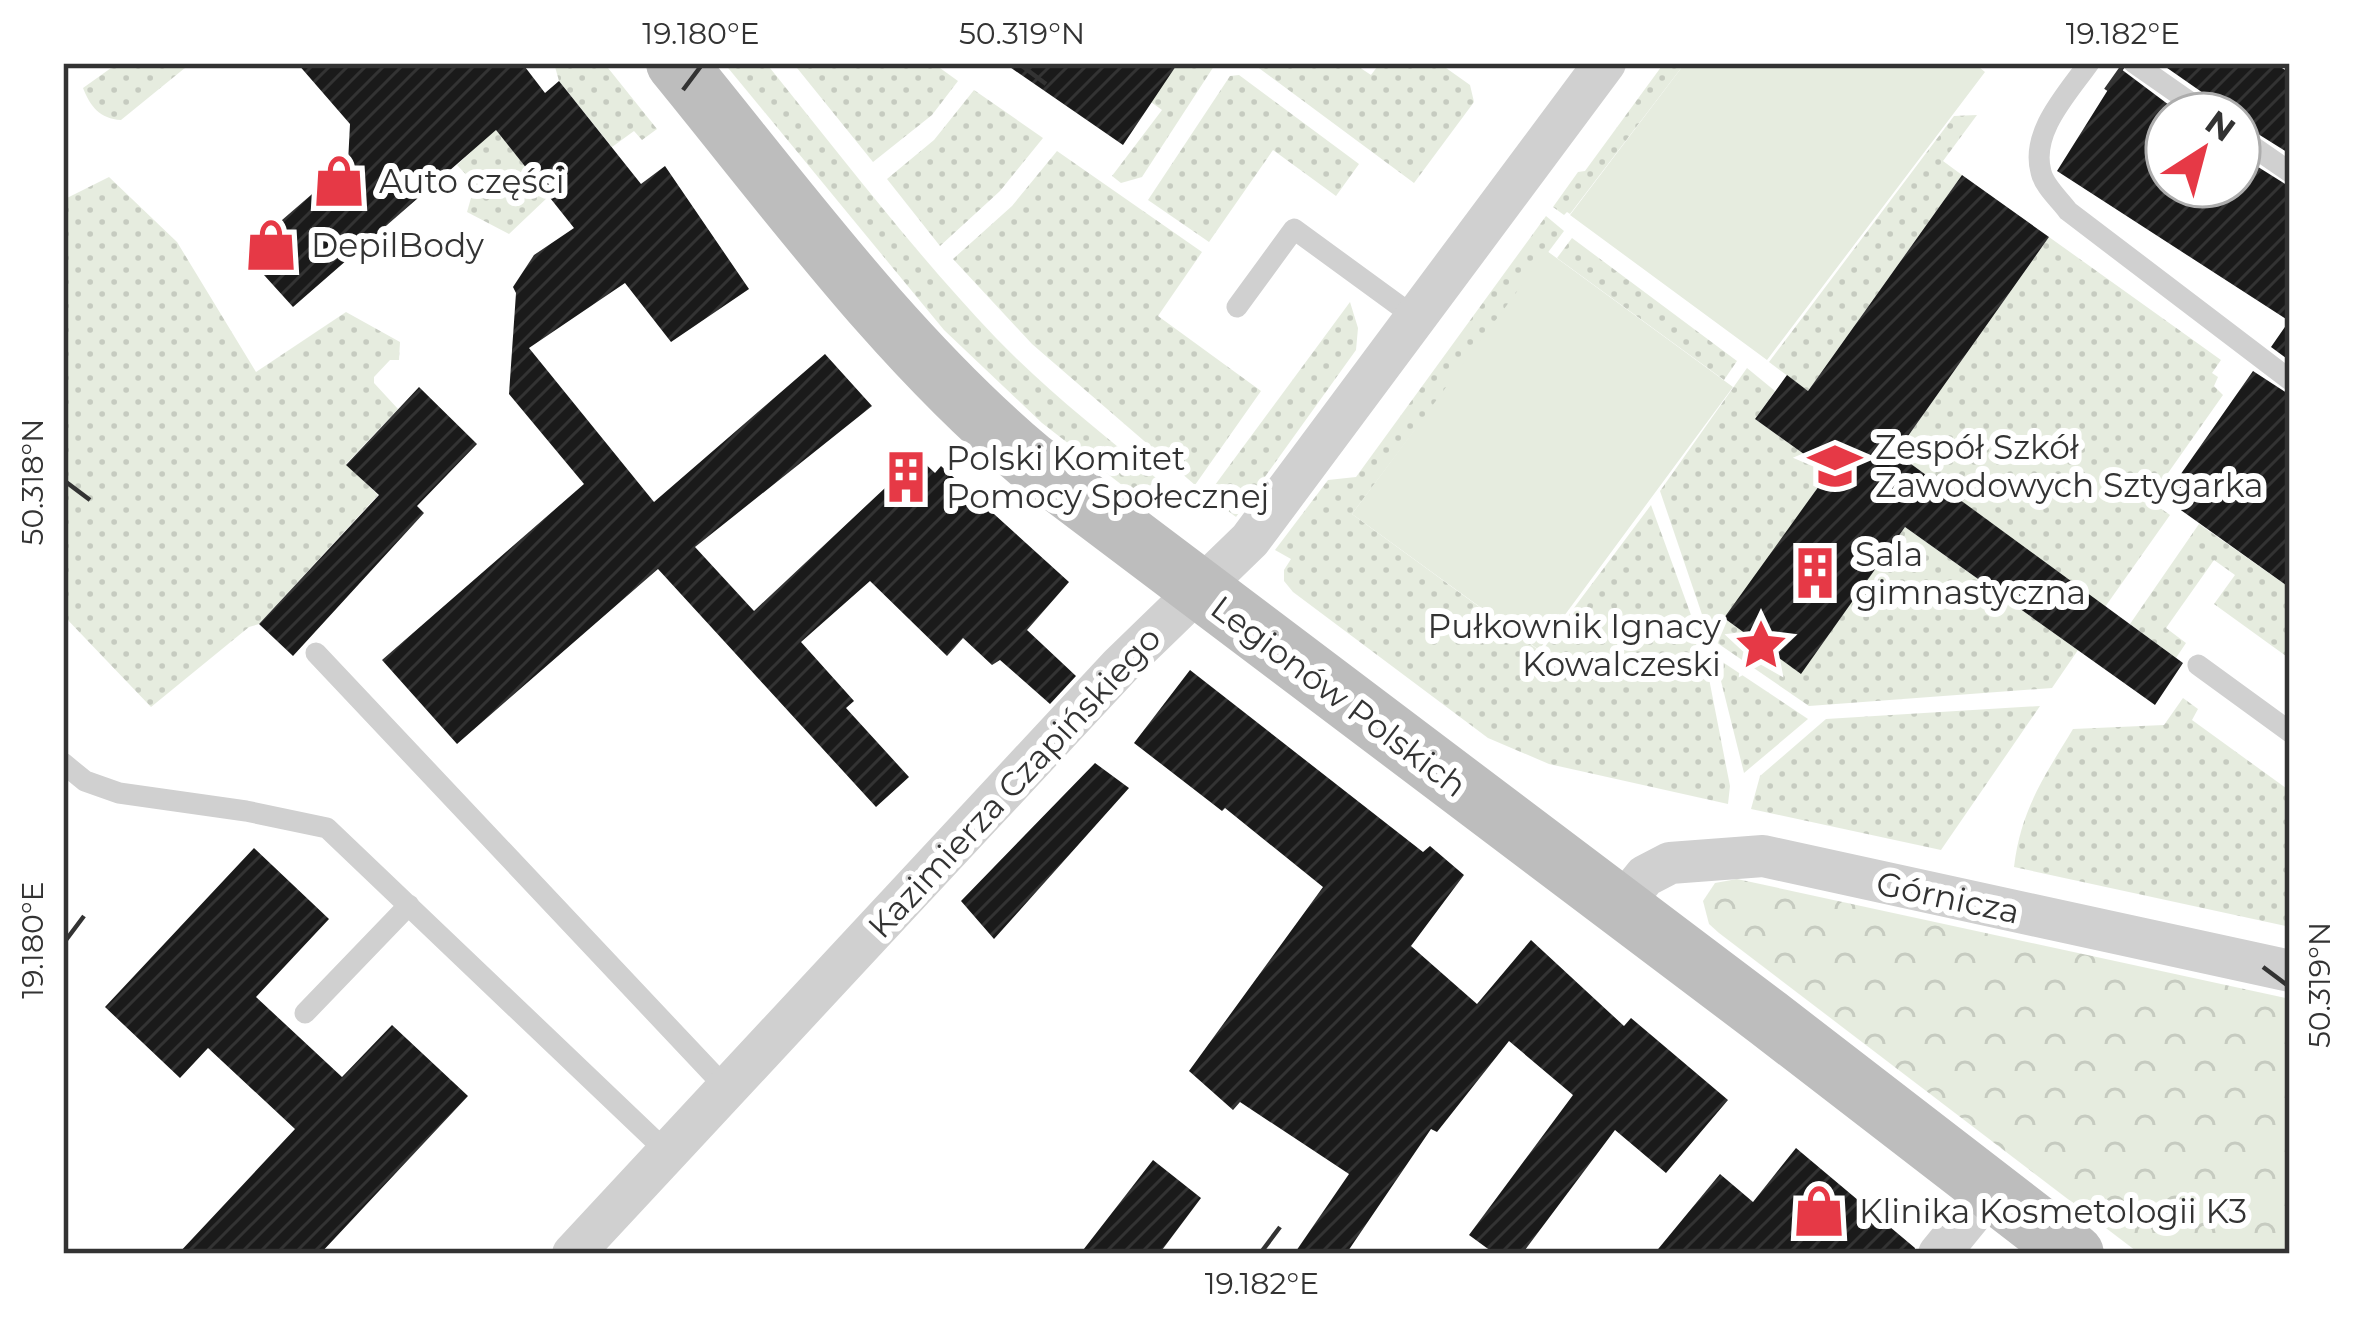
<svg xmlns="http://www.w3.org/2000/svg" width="2353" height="1317" font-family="Montserrat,sans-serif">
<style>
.grass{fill:url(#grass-dots)}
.forest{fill:url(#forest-crowns)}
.pitch{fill:#e6ecdf}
.building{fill:url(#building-hatch)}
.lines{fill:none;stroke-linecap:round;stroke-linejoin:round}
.lane{stroke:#d0d0d0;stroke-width:21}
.street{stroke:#d0d0d0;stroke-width:42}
.secondary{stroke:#bdbdbd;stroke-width:60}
.ticks{fill:none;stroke:#333;stroke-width:4.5}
.labels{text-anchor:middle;stroke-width:12;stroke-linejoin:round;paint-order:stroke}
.poi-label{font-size:33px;fill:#333;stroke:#fff;text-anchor:start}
.street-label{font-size:33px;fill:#333;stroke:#fff}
.neatline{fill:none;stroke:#333;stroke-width:4.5}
.ticks-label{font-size:30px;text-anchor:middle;fill:#333}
</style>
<defs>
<pattern id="grass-dots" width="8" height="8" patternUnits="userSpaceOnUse" patternTransform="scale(3)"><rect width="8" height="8" fill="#e6ecdf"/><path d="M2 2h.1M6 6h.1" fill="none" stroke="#c6cbc0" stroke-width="1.8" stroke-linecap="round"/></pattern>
<pattern id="forest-crowns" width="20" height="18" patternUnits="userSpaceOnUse" patternTransform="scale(3)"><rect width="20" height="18" fill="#e6ecdf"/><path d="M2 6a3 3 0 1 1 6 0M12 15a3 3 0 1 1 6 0" fill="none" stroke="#c6cbc0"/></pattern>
<pattern id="building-hatch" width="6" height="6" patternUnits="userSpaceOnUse" patternTransform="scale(3)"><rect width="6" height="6" fill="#1a1a1a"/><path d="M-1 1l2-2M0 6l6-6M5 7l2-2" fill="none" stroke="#333"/></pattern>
</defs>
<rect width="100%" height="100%" fill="#fff"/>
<path class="grass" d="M118,63H191L121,120C100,119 90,106 83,88Z
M442,63L549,196L509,234L467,212L475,184L457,165L471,152Z
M554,63H604L657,129L642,140L634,131L612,147L559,81Z
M724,63H766C841,156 914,252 996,338C1045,389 1101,433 1156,478L1140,499L1042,423L944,330Z
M793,63H933L958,81L932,115L873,162Z
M1163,63H1216L1142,177L1121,183L1112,176L1162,110L1151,102Z
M1252,63H1353L1371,75L1380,63H1439L1470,85L1474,102L1414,183Z
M1664,63H1685L1570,214L1567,212L1564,215L1553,207L1578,172L1585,171Z
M1239,75L1359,164L1336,196L1273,150L1209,242L1148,200L1230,76Z
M974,90L1043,138L1000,191L940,246L887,179L934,140Z
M1977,115L1943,161L1962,175L1808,391L1769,362L1954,116Z
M1057,151L1202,252L1158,316L1261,391L1195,485L1032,344L953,259L1012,206Z
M109,177L177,242L256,372L346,312L400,342L399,360H390L374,377V383L398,409L346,464L378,495L259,624L249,627L151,707L63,615V200Z
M1546,216L1564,231L1352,514L1541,652L1651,505L1703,648L1730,786L1728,804L1549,764L1488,738L1293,592L1284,581V570L1291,559L1275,550L1328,480L1356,477Z
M2049,237L2221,360L2212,373L2218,377L2214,386L2223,395L2149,500L2170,515L2105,607L1896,453Z
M1572,238L1737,361L1724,380L1557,258Z
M1350,302L1358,328L1356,350L1236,517L1211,498L1215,485Z
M1747,368L1775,391L1755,419L1829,472L1725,619L1801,673L1905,527L2078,650L2052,688L1809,706L1710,638L1660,491Z
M2199,524L2290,588V659L2214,604L2235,575L2214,560L2166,628L2186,643L2176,658L2130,624Z
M1715,657L1808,719L1744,773Z
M2183,698L2198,709L2192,720L2290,791V927L2014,867C2021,809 2044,777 2073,729L2164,725Z
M2040,706L1941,850L1751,809L1760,776L1826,719Z"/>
<path class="forest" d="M1737,879L2290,999V1254H2140L1719,933L1709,924L1703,901L1715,883Z"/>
<path class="pitch" d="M1685,63H1974L1985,72L1767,360L1570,215Z
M1547,251L1733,387L1539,650L1352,514Z"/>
<path class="building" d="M297,63H522L545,93L559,81L641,184L665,166L749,289L671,342L625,283L529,348L654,502L825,354L872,406L695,547L754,611L918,457L935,473L941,466L1069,582L1027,630L1076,676L1050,704L1000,660L992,665L963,638L947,656L870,581L801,642L854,701L846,708L909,777L876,807L658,569L457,744L382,660L584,484L509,394L516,293L513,287L534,255L574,228L496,130L293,307L244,253L348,163L350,124Z
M1004,63H1178L1123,145Z
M2160,63H2274L2290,73V154L2239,122V114H2222L2216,102Z
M2121,69L2181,114H2167V186H2239V155L2290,187V361L2271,347L2289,321L2057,171Z
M1962,175L2049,237L1896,453L2183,663L2155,705L1905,527L1801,674L1724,618L1829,472L1755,419L1787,375L1808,391Z
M2253,371L2290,395V588L2164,498Z
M419,387L477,444L417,506L424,513L293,656L259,624L379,495L346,465Z
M1190,670L1423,852L1430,846L1464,875L1411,946L1477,1004L1531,940L1624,1026L1631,1018L1728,1100L1666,1173L1615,1130L1522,1254H1495L1469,1235L1573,1095L1509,1041L1437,1132L1431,1129L1346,1254H1294L1349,1174L1240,1102L1233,1110L1189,1071L1323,887L1225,808L1222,811L1134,743Z
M1095,763L1129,788L994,939L961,901Z
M254,848L329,919L256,997L342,1077L392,1025L468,1096L320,1254H178L295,1129L208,1048L180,1078L105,1007Z
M1796,1148L1915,1248L1914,1254H1654L1720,1174L1753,1202Z
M1153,1160L1201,1198L1159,1254H1080Z"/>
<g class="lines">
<path class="lane" d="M2089,63C2068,93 2030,132 2041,172C2044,186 2060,200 2068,211L2290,380
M2134,63L2207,114
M2239,137L2290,172
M1237,307L1294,229L1416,318
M316,653L727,1089
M2198,665L2290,732
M63,763L85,781L119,793L246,811L327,828L667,1152
M305,1013L409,905"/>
<path class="street" d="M1620,907L1645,876L1670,863L1763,856L2290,971
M573,1254L1120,666L1250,540L1605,63
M1939,1254L1992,1189"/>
<path class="secondary" d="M676,63C788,200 894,346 1030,461L1768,1018L2074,1254"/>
</g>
<path class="ticks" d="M1022,66L1046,84M683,90L701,66M2106,90L2123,66M66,482L90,500M66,940L84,916M2263,967L2287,985M1262,1251L1280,1227"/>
<defs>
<g id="shop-bare" transform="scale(4.14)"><path d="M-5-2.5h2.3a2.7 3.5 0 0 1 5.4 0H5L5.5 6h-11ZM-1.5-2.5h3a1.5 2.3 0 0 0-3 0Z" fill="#e63946" stroke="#fff" stroke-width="2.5" paint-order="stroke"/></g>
<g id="school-bare" transform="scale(4.14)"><path d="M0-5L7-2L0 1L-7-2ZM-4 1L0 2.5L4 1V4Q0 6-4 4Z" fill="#e63946" stroke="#fff" stroke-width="2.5" paint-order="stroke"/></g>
<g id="building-bare" transform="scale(4.14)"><path d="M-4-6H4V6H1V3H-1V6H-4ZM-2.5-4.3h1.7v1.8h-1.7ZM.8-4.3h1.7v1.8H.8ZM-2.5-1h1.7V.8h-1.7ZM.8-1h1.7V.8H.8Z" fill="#e63946" stroke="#fff" stroke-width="2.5" paint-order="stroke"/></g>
<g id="sight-bare" transform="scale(4.14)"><path d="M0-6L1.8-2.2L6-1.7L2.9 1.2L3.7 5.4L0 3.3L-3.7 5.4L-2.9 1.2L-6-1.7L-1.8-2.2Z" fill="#e63946" stroke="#fff" stroke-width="2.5" paint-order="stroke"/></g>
</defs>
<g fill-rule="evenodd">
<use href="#shop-bare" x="339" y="181"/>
<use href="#shop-bare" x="271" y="245"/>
<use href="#school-bare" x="1835" y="466"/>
<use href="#building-bare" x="906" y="477"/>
<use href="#building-bare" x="1815" y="573"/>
<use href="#sight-bare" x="1761" y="645"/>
<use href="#shop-bare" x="1819" y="1211"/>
</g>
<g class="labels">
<g class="poi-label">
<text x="379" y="193">Auto części</text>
<text x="311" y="257">DepilBody</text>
<text x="1875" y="459">Zespół Szkół<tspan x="1875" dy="38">Zawodowych Sztygarka</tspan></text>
<text x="946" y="470">Polski Komitet<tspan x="946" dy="38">Pomocy Społecznej</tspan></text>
<text x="1855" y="566">Sala<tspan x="1855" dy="38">gimnastyczna</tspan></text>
<text x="1721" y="638" text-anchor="end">Pułkownik Ignacy<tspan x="1721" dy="38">Kowalczeski</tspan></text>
<text x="1859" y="1223">Klinika Kosmetologii K3</text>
</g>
<g class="street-label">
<text transform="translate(1339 696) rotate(37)" y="12">Legionów Polskich</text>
<text transform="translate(1014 782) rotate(-47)" y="12">Kazimierza Czapińskiego</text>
<text transform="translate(1948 897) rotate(12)" y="12">Górnicza</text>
</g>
</g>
<rect width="2353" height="1317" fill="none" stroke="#ffffff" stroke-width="132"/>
<g transform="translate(2203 150) rotate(36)"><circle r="57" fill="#ffffff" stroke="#adadad" stroke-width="3"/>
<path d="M0-9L21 45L0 30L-21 45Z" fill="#e63946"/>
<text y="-18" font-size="33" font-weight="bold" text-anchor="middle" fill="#333333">N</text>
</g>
<rect x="66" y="66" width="2221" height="1185" class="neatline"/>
<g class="ticks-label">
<text x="701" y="44">19.180°E</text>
<text x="1022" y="44">50.319°N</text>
<text x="2123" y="44">19.182°E</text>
<text transform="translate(33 482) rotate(-90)" y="10">50.318°N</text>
<text transform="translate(33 940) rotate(-90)" y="10">19.180°E</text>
<text transform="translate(2320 985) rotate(-90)" y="10">50.319°N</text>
<text x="1262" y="1294">19.182°E</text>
</g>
</svg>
